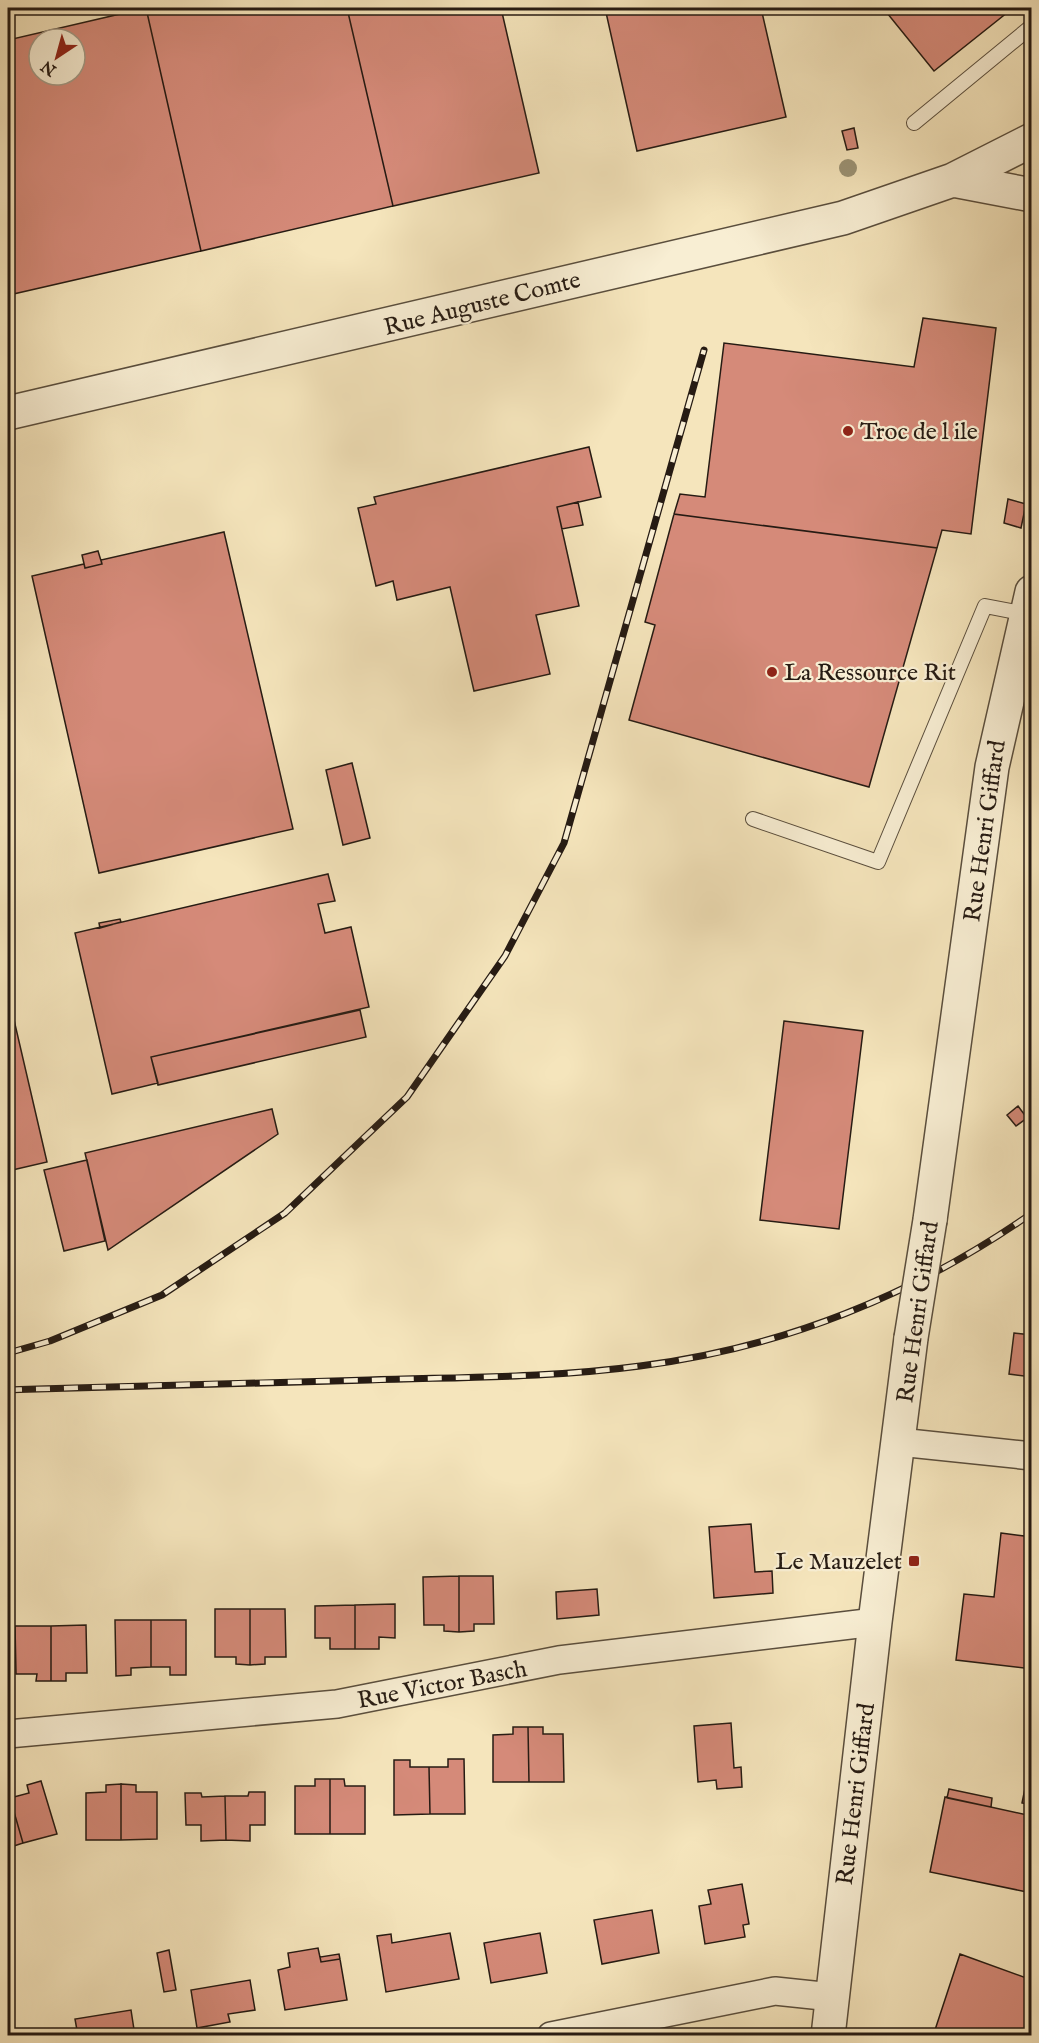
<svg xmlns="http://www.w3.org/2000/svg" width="1039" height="2043" font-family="'IM FELL English',serif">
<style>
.building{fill:#d58a79;stroke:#261b13;stroke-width:1.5;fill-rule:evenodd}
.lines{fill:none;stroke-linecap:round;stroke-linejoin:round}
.service-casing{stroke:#5a4e3d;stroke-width:16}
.minor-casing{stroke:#5a4e3d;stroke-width:30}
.tertiary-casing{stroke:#5a4e3d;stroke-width:36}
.service{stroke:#f8eed3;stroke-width:14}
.minor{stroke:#f8eed3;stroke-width:27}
.tertiary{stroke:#f8eed3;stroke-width:33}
.rail-casing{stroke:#261b13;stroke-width:7}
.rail{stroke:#f8eed3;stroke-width:4.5;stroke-dasharray:14;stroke-linecap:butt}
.tertiary-bridge-casing{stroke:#5a4e3d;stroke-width:36;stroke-linecap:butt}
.tertiary-bridge{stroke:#f8eed3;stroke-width:33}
.tree{fill:#9b9274}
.poi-dot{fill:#8f2418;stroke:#f8eed3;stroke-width:2}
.labels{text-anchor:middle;stroke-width:4.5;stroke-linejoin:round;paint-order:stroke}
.street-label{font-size:24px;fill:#261b13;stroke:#f8eed3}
.poi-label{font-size:24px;fill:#261b13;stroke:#f8eed3;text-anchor:start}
</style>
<rect width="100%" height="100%" fill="#f5e5bc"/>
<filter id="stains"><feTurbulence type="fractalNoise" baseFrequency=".00333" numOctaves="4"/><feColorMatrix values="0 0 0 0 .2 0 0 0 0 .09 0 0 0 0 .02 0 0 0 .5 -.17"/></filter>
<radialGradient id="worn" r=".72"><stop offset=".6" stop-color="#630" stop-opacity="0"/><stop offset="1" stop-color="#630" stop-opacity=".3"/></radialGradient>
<path class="building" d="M146,8L201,251L9,295L8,40ZM39,39H75V75H39Z
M146,8H347L393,206L201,251Z
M347,8H501L539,173L393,206Z
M605,8H761L786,117L637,151Z
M883,8H1013L934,71Z
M854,128L858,148L847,150L842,131Z
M923,318L996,328L971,534L942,530L937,548L674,514L680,494L705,497L724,343L914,367Z
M589,447L601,497L557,507L579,606L536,615L550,674L474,691L450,587L397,600L393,581L376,586L358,508L376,504L374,497Z
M1008,499L1026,504L1021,528L1004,523Z
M578,502L583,525L562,529L557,507Z
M674,514L937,548L869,787L629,720L655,625L645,622Z
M224,532L293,829L99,873L32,576L84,564L85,568L102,564L101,560Z
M98,551L102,564L85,568L82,555Z
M352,763L370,838L343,845L326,770Z
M328,874L335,901L318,904L325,933L351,927L369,1007L151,1057L158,1083L112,1094L75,933Z
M120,919L121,922L100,928L99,923Z
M8,994L47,1162L8,1171Z
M360,1010L366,1037L158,1085L151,1057Z
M784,1021L863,1031L839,1229L760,1220Z
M1018,1106L1027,1118L1016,1126L1007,1115Z
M272,1109L278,1134L108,1250L85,1153Z
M87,1160L105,1241L64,1251L44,1170Z
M1014,1333L1032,1335V1377L1009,1374Z
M751,1524L755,1572L772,1571L773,1593L714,1598L709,1527Z
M1001,1533L1032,1537V1669L956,1660L964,1594L994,1597Z
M459,1576V1632L444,1631V1625H424L423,1577Z
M459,1576H493L494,1624H474V1631L459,1632Z
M597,1589L599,1615L557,1619L556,1592Z
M395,1604V1638L379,1637V1649H355V1605Z
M355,1605V1649H330V1638H315V1606Z
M215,1609H250V1665L236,1664V1657H215Z
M250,1609H285L286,1657H265V1664L250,1665Z
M115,1620H151V1667L131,1668V1675L116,1676Z
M151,1620H186V1675H170V1667H151Z
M86,1625L87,1673H66V1681H51V1626Z
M15,1626H51V1681H36L37,1674H16Z
M731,1723L734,1768L741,1767L742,1787L717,1789L716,1780L698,1782L694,1726Z
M513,1727H528L529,1782H493V1735L513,1734Z
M528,1727H543V1734H563L564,1782H529Z
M448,1759H464L465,1814H430L429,1767H448Z
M394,1760H410V1767H429L430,1814L394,1815Z
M1028,1774L1032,1775V1805L1022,1803Z
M315,1779H330V1834H295V1786H315Z
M330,1779H344L345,1786H365V1834H330Z
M41,1781L57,1834L23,1843L10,1798L29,1793L27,1785Z
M121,1784L136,1785V1792H157V1839L121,1840Z
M121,1784V1840H86V1793L106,1792V1785Z
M949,1789L992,1798L991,1807L947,1798Z
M249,1792H265V1825H250V1841L226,1840L225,1796H248Z
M185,1793H201L202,1797L225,1796L226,1840L201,1841V1825H186Z
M945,1797L1032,1816V1893L930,1872Z
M8,1798H10L23,1843L8,1848Z
M742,1884L749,1924L743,1925L745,1937L705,1944L699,1906L711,1904L708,1890Z
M652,1910L659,1953L602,1964L594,1920Z
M450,1933L459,1979L386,1992L377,1936L391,1934L392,1943Z
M540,1933L547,1973L491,1983L484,1943Z
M318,1948L321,1962L340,1959L347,2000L285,2010L278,1970L290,1967L288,1953Z
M169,1950L176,1990L164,1992L157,1953Z
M339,1954L340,1959L321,1962L320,1957Z
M960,1954L1032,1980V2036H933Z
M250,1980L255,2010L228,2014L230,2022L197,2028L191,1990Z
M131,2010L135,2036H78L75,2019Z"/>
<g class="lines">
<g class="service-casing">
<path id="service" d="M914,123L1032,26
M753,819L878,862L985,606L1026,614"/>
</g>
<g class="minor-casing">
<path id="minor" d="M899,1442L1032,1456
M8,1734L337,1704L559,1660L875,1622
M551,2036L775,1991L832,1997"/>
</g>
<g class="tertiary-casing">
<path id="tertiary" d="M953,180L1032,195
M8,413L843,218L953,180L1032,140
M930,1220L992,767L1032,592
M828,2036L875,1622L911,1338"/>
</g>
<use href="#service" class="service"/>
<use href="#minor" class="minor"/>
<use href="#tertiary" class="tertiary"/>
<g class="rail-casing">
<path id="rail" d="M8,1353L50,1341L162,1295L285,1213L407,1097L505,956L564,843L704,350
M8,1390C128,1386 248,1383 369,1380C459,1377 550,1378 640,1366C782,1348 915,1295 1032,1213"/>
</g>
<use href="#rail" class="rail"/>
<g class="tertiary-bridge-casing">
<path id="tertiary-bridge" d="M911,1338L930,1220"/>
</g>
<use href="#tertiary-bridge" class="tertiary-bridge"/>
</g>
<circle class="tree" cx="848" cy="168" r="9"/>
<g class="poi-dot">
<circle cx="848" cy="431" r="6"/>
<circle cx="772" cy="672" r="6"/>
<rect x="908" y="1555" width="12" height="12" rx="3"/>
</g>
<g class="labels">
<g class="street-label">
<text transform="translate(482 303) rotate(-14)" y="8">Rue Auguste Comte</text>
<text transform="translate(984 831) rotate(-82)" y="8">Rue Henri Giffard</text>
<text transform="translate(917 1312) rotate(-82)" y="8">Rue Henri Giffard</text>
<text transform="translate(442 1684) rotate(-11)" y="8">Rue Victor Basch</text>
<text transform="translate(855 1794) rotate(-83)" y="8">Rue Henri Giffard</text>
</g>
<g class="poi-label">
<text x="860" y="439">Troc de l ile</text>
<text x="784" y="680">La Ressource Rit</text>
<text x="902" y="1569" text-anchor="end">Le Mauzelet</text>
</g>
</g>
<rect width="1039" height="2043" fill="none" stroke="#f5e5bc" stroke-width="30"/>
<rect x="9" y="9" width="1021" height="2025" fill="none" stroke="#261b13" stroke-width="3"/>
<rect x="15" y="15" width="1009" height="2013" fill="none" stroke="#261b13" stroke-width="1.5"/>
<g transform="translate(57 57) rotate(216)"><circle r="28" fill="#f8eed3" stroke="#a49a86" stroke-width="1.5"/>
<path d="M0-4.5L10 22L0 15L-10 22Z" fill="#8f2418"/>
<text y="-9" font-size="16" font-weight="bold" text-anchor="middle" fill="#261b13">N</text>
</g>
<rect width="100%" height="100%" filter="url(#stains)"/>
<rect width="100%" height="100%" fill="url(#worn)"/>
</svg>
